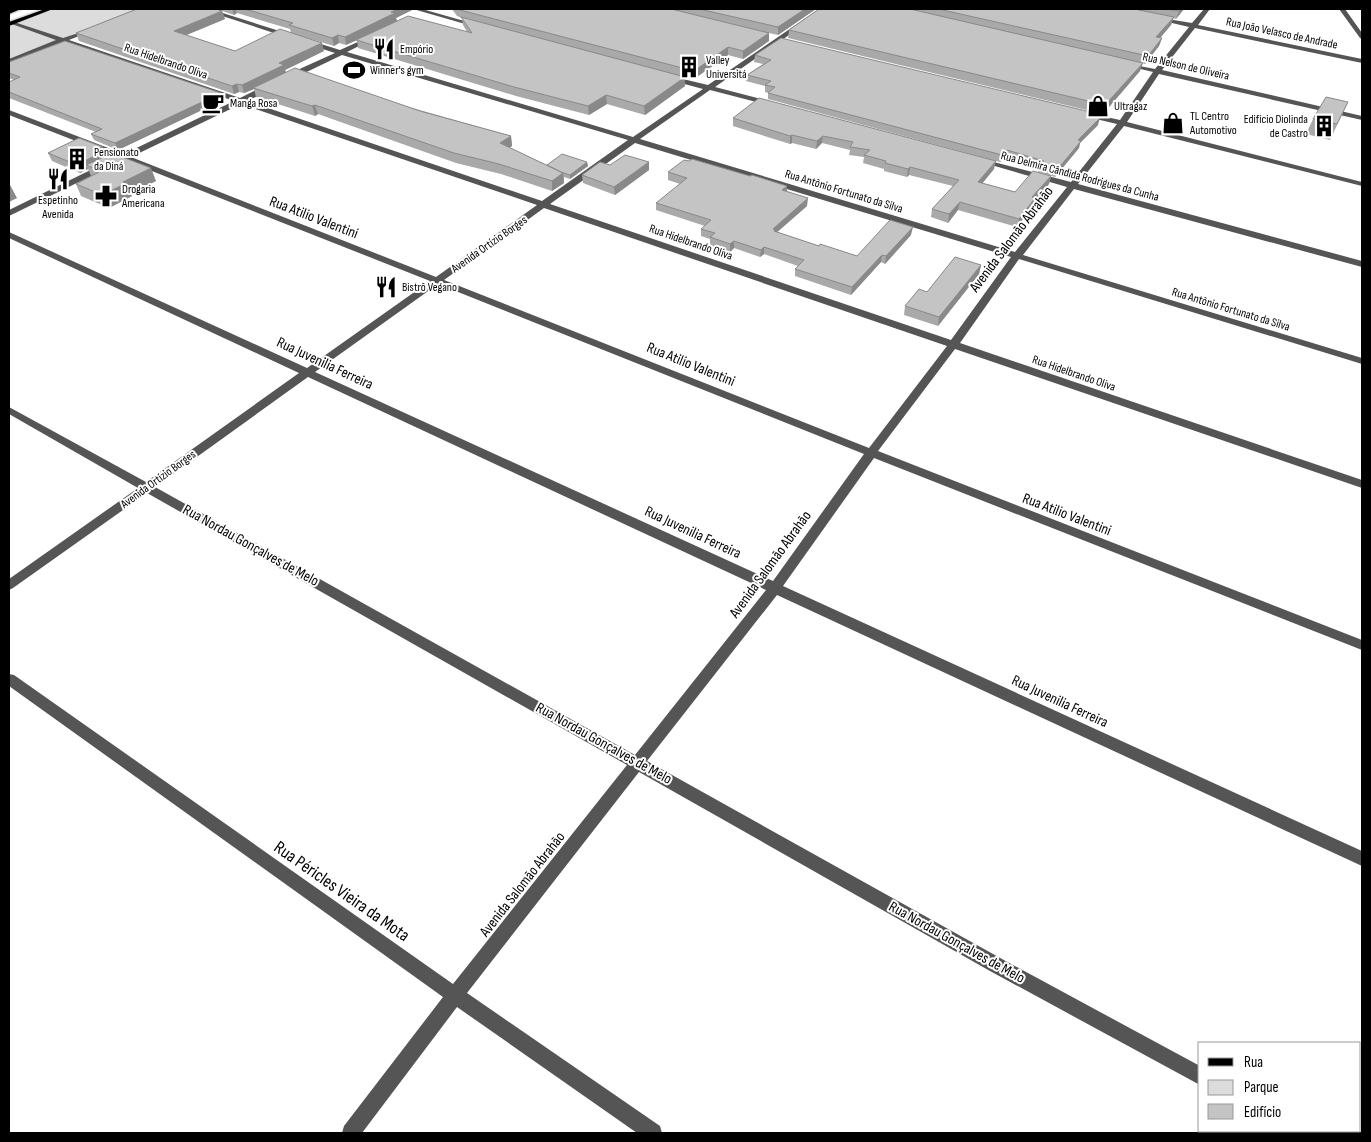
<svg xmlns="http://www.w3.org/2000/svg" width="1371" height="1142" font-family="'Sofia Sans Condensed',sans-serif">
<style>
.green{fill:#dcdcdc}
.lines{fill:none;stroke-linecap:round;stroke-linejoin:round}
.major-casing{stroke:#dbdbdb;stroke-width:3}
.minor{fill:#555;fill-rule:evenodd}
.major{fill:#000;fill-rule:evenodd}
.wall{fill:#a9a9a9}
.shaded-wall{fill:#898989}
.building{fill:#c4c4c4;stroke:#898989}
.labels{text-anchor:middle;stroke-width:4;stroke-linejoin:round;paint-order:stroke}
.far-street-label{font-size:12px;fill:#000;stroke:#fff}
.far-poi-label{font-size:12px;fill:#000;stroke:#fff;text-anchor:start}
.street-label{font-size:15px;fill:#000;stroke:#fff}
.near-street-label{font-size:18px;fill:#000;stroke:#fff}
</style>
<rect width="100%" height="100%" fill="#fff"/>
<path class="green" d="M52,9H146L9,63V25Z"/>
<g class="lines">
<g class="major-casing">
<path id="major" d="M12,9H21L9,14V10Z
M45,9H53L9,26V22Z"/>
</g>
<path class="minor" d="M201,9H210L340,50L371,36H375V38L347,52L633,137L703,89L666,79V75L708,85L819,9H826L715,87L776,103V107L710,90L640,139L1015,252L1067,187L974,160L978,158L1071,182L1117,124L1079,115V111L1120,120L1153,72L1124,65V63L1155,69L1189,27L1155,19V17L1192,23L1204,9H1210L1198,25L1362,59V63L1195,28L1162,70L1362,116V120L1159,74L1127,122L1362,182V186L1124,126L1078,184L1362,261V267L1074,189L1023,255L1362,358V364L1019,259L960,343L1362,480V488L955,349L878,451L1362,640V650L874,458L783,586L1362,851V866L777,595L647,761L1002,959L1200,1066V1085L990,971L639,772L467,993L660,1126L662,1133H637L457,1007L362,1133H342L344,1126L443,997L9,686V674L14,675L453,984L627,765L147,493L13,588L9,590V579L138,488L9,414V407L146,482L299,373L9,238V232L307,368L430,281L124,160L9,216V210L117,157L9,115V110L124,154L234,101L63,43L9,63V59L56,40L9,23L14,22L63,38L94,28V30L69,40L240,98L266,85H272V89L247,101L542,201L628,140L342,55L290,80H284V76L335,53ZM241,104L537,205L436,277L131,157ZM635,143L1011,257L951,340L550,204ZM544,208L947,346L869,448L444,280ZM438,284L864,454L773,581L315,372ZM308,377L766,590L635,755L155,487Z
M413,9H422L482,26L479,28Z
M1339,9H1345L1362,33V39L1360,38Z
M1292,1131H1313L1314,1133H1293Z"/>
<use href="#major" class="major"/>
</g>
<path class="wall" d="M137,9H412V10L396,18L397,21L467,32L463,25L462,18L457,16L452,9H816L778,35L769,33V41L743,59L728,55L694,79L685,77V86L645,115L607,104L589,115L516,96L358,48L357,40L346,45L339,43L334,46L291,33L290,29L237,13L234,15L222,11L225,19L186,35L235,51H324L285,70L286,72L511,136L512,146L509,148L547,165L587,162L588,166L570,179L564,177V183L552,191L501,174L456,163L318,114L315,116L256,97L254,89L244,93L239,92L234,94L79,41L76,33Z
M819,9H1184L1176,19L1173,18L1171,25L1160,38H1162L1159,46L1145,64L1142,63L1140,71L1103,114L788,38L789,30Z
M755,55L1099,114L1098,117V125L1080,143L1079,148L1055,177L1038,172L1039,167L1006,157L1000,162L768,99V93L765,92V86L746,81L747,75L763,64L754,62Z
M9,62L221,93L223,100L118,150L94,140L91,134L96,132L9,98V82L14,80L9,78Z
M1348,102L1330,140L1306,134L1313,119Z
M733,118L994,169L982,183L1015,192L1051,176L1049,184L1035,200L1033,206L1017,227L958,210L948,223L931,217L932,209L953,186L909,175L907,177L884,171V169L863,163L864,157L849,155L850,150L822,143L816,149L792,143L790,144L733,126Z
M48,153L106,155L104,156V157L156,181L130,194L132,196L109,208L81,196L76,184L91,176L88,169L80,173L52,161Z
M649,162V170L615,195L583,183L582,175L610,165Z
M668,172L750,176L787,186V191L807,206L777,232L819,246L857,256L911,235L885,264L881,262L851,295L795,276V269L798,266L764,254L760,257L734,248L730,252L710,245V239L701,236V229L705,226L656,210V203L680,184L668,180Z
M981,265L979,274L938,326L904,315L905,306L927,292Z"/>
<path class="shaded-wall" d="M232,9H235L237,13L234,15Z
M398,9H412V10L396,18L397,21L346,45L345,37Z
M805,9H816L778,35V27Z
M1181,9H1184L1176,19L1179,11Z
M222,11L225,19L177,39L174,31Z
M1174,17L1171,25L1154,45L1156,37Z
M769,33V41L743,59V51Z
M338,35L339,43L334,46L332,38Z
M1162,38L1159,46L1145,64L1148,56Z
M322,43L324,51L285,70L286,73L253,88L254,89L244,93L242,85L279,63Z
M728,47V55L694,79V71Z
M1143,63L1140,71L1103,114L1105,105Z
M685,77V86L645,115L644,106Z
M237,84L239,92L234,94L232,86Z
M221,93L223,100L118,150L115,143Z
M606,95L607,104L589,115L588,106Z
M315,105L318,114L315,116L312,106Z
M1100,118L1098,125L1080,143L1079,148L1055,177L1057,170L1078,140Z
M792,135V143L790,144V136Z
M511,136L512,146L501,153L500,143Z
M823,136L822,143L816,149L817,141Z
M103,147L106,155L104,156L106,160L86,165L88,169L80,173L77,165L97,149Z
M1007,150L1006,157L1000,162L1002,155Z
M996,161L994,169L977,190L978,182Z
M587,162L588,166L570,179V175Z
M649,162V170L615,195L614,187Z
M910,167L909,175L907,177L908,169Z
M151,168L156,181L130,194L132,196L109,208L103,195L123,182Z
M563,173L564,183L552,191V181Z
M1051,176L1049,184L1035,200L1033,206L1017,227L1019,219L1032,197Z
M9,183L17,198L9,202Z
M787,186V193L782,190Z
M808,198L807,206L775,234L773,229Z
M960,202L958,210L948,223L949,214Z
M913,227L911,235L885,264L886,256Z
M734,241V248L730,252V244Z
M764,247V254L760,257L761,250Z
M882,255L881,262L851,295L852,287Z
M981,265L979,274L938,326L939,317Z"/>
<path class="building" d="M137,9H216L222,11L174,31L235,51L280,29L322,43L279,63L284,65L242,85L237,84L232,86L76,33Z
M245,9H398L391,12L395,13L345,37L338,35L332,38L289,25L293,23Z
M456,9H671L769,33L743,51L728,47L694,71Z
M699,9H805L778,27Z
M819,9H910L1143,63L1105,105L789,30Z
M938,9H1134L1174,17L1156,37L1162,38L1148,56Z
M1166,9H1181L1179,11Z
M408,16L472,33L461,17L685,77L644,106L606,95L588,106L514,87L356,40Z
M781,38L1099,114L1096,117L1100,118L1078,140L1081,141L1057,170L1040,165L1044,161L1007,150L1002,155L768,93L775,87L765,85L771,81L747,75L771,60L755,55Z
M65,41L221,93L115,143L91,134L102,129L9,92V82L20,77L9,73V62Z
M295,68L420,111L511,136L500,143L563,173L552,181L499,164L454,153L315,105L312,106L253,88Z
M1326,97L1348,102L1337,124L1313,119Z
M759,98L996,161L978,182L1015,192L1033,171L1051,176L1032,197L1035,198L1019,219L960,202L949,214L932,209L959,180L910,167L908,169L885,163L886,161L864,155L870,150L850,147L853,142L823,136L817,141L792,135L790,136L733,118Z
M79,138L103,147L97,149L102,152L77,165L48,153Z
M112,153L151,168L123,182L126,183L103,195L76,184L101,171L86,165Z
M562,154L587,162L570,175L561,172L547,165Z
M625,155L649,162L614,187L582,175L600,162L610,165Z
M692,159L750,176L752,175L787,186L782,190L808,198L773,229L776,230L774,231L819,246L820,244L857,256L890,220L913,227L886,256L882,255L852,287L795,269L804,260L764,247L761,250L734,241L730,244L710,237L715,233L701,229L711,220L656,203L687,178L668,172L684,160L689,161Z
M955,257L981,265L939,317L905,306L919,289L927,292Z"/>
<defs>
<g id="restaurant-bare" transform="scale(1.725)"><path d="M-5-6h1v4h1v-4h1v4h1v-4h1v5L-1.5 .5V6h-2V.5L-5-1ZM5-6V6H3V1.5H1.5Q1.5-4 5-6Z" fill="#000" stroke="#fff" stroke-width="2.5" paint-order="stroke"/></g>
<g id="building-bare" transform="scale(1.725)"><path d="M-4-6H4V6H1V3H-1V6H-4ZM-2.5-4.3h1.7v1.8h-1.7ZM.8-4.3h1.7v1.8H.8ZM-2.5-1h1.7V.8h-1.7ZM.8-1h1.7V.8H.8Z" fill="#000" stroke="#fff" stroke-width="2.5" paint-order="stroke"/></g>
<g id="stadium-bare" transform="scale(1.725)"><path d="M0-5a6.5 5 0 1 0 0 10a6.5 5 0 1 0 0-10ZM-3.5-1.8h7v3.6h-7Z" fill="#000" stroke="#fff" stroke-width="2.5" paint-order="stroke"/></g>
<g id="cafe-bare" transform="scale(1.725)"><path d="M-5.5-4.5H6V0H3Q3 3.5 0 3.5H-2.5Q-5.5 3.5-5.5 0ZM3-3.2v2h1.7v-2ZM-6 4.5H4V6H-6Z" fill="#000" stroke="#fff" stroke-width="2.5" paint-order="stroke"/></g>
<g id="shop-bare" transform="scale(1.725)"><path d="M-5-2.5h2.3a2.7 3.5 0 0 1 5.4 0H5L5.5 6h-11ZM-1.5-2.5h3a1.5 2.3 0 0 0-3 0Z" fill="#000" stroke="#fff" stroke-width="2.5" paint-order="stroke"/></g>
<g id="pharmacy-bare" transform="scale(1.725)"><path d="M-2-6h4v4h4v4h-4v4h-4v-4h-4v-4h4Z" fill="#000" stroke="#fff" stroke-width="2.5" paint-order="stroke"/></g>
</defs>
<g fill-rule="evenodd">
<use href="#restaurant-bare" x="384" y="49"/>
<use href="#building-bare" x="689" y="67"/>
<use href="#stadium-bare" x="354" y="70"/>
<use href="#cafe-bare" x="213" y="103"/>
<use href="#shop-bare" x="1098" y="106"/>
<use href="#shop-bare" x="1173" y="123"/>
<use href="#building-bare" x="1324" y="126"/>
<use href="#building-bare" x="77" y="159"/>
<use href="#restaurant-bare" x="58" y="179"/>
<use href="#pharmacy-bare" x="106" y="196"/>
<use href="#restaurant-bare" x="386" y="287"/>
</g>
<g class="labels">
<g class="far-street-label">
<text transform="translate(1282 33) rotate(12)" y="4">Rua João Velasco de Andrade</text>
<text transform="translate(166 61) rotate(19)" y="4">Rua Hidelbrando Oliva</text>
<text transform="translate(1186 66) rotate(13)" y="4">Rua Nelson de Oliveira</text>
<text transform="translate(1080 176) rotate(15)" y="4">Rua Delmira Cândida Rodrigues da Cunha</text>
<text transform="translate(844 191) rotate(17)" y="4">Rua Antônio Fortunato da Silva</text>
<text transform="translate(691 242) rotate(19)" y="4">Rua Hidelbrando Oliva</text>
<text transform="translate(489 244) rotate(-35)" y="4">Avenida Ortízio Borges</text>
<text transform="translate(1231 309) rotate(17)" y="4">Rua Antônio Fortunato da Silva</text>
<text transform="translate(1074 373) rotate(19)" y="4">Rua Hidelbrando Oliva</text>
<text transform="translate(158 479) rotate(-36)" y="4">Avenida Ortízio Borges</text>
</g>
<g class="far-poi-label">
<text x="400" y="53">Empório</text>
<text x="706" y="64">Valley<tspan x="706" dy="14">Universitá</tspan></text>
<text x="370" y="74">Winner's gym</text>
<text x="230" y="107">Manga Rosa</text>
<text x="1114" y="110">Ultragaz</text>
<text x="1190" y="120">TL Centro<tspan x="1190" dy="14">Automotivo</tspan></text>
<text x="1308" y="123" text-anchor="end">Edifício Diolinda<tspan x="1308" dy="14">de Castro</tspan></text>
<text x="94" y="156">Pensionato<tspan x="94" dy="14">da Diná</tspan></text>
<text x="122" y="193">Drogaria<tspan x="122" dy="14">Americana</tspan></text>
<text x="58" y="204" text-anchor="middle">Espetinho<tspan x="58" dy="14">Avenida</tspan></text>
<text x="402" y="291">Bistrô Vegano</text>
</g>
<g class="street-label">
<text transform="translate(314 217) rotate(21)" y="5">Rua Atilio Valentini</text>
<text transform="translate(1011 239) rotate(-53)" y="5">Avenida Salomão Abrahão</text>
<text transform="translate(325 363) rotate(25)" y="5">Rua Juvenilia Ferreira</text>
<text transform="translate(691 364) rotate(22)" y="5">Rua Atilio Valentini</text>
<text transform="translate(1067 514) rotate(21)" y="5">Rua Atilio Valentini</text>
<text transform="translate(693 532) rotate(25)" y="5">Rua Juvenilia Ferreira</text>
<text transform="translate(251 545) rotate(29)" y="5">Rua Nordau Gonçalves de Melo</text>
<text transform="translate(770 564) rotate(-54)" y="5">Avenida Salomão Abrahão</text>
<text transform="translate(1060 701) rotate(25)" y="5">Rua Juvenilia Ferreira</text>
<text transform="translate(604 743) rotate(29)" y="5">Rua Nordau Gonçalves de Melo</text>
<text transform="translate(522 884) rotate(-52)" y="5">Avenida Salomão Abrahão</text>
<text transform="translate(957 942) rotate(29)" y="5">Rua Nordau Gonçalves de Melo</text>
</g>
<g class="near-street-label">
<text transform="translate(342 891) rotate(35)" y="6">Rua Péricles Vieira da Mota</text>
</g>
</g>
<rect width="1371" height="1142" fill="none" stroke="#000000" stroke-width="20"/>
<rect x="1198" y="1042" width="162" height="90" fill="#ffffff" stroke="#999999"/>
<rect x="1208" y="1058" width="25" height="8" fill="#000000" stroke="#999999"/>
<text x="1244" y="1067" font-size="15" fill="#000000">Rua</text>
<rect x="1208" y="1080" width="25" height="15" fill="#dcdcdc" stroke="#999999"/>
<text x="1244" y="1092" font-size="15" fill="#000000">Parque</text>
<rect x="1208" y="1104" width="25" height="15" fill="#c4c4c4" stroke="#999999"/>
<text x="1244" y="1117" font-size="15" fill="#000000">Edifício</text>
</svg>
